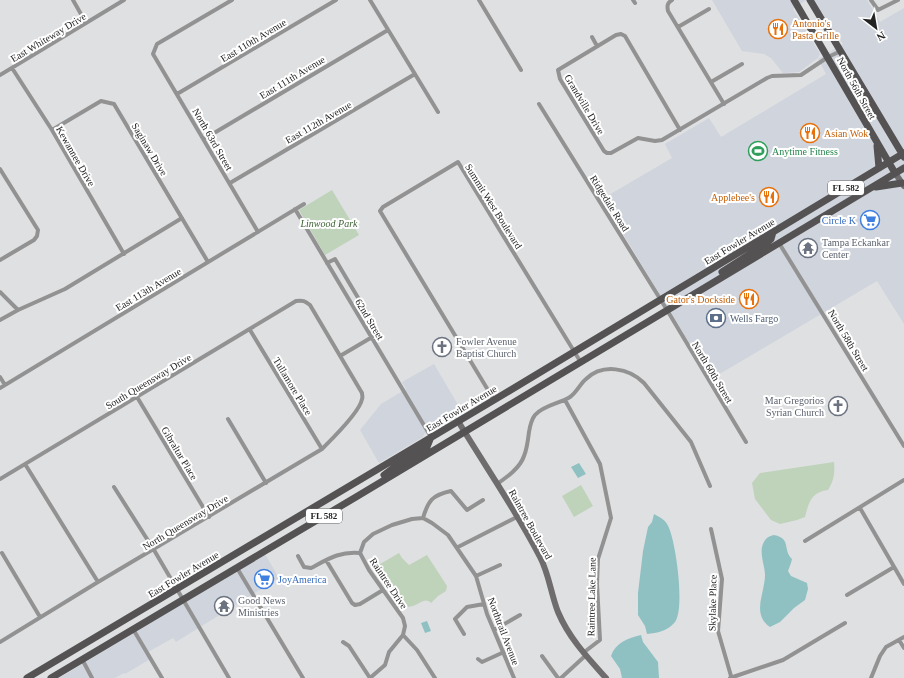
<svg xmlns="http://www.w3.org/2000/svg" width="904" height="678" font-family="'Times New Roman',serif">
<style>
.built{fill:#cfd4dd}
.green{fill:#bfd2ba}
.water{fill:#8fc1c2}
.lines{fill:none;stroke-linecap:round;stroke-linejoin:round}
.street{stroke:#939292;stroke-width:4}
.secondary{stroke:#6e6c6d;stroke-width:6}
.primary{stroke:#545253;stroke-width:7}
.labels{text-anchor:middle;stroke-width:4;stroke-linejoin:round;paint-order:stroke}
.shield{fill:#fff;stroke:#656566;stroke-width:1}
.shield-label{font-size:9px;font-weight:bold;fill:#232324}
.food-label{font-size:10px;fill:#c56008;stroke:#fff;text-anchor:start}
.street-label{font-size:10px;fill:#232324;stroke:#fff}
.leisure-label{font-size:10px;fill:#27864d;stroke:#fff;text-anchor:start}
.shop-label{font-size:10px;fill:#366cbe;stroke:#fff;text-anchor:end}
.park-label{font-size:10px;font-style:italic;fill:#3d6234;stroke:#fff}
.worship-label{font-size:10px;fill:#5b616d;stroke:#fff;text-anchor:start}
.service-label{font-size:10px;fill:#4e5e75;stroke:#fff;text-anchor:start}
</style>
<rect width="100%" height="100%" fill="#dfe0e2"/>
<path class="built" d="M712,0H806L793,9L820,54L818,58L799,72L783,73L771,58L764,54L742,51Z
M813,0H867L880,22L904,8V324L877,281L711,379L602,199L672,158L665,144L709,118L721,137L826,74L818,59L843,44Z
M434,364L461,410L424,434L423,437L379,463L360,430L381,404L406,389L402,382Z
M265,554L279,578L176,642L173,638L148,652L152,658L125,674L124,673L115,678H59Z"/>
<path class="green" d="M332,190L359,235L325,255L299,210Z
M834,462C835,472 834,481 828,490C812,492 809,501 805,517L797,520L780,524L771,520L755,499L752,483L760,473Z
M581,485L593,506L574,517L562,496Z
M399,553L402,558L409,565L427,555L447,586L446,591L438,596L431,603C425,597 420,604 413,606C410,607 406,607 403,607L396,596L390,591L384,583L382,577L375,567Z"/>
<path class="water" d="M579,463L586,474L578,478L571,467Z
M654,514C661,518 666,520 669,528C676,544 685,608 675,622C668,631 657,633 647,634L645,626L638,615V593L643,551L648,527L652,522Z
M774,535C792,539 782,549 792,559L791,563L788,571L791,576L807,583L808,589L805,600L794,608L780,622L770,627C751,614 765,593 765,575C765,566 759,553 763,544C765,539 768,536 774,535Z
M427,621L431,631L425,633L421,623Z
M641,635L643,642L658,662L659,678H622L620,669L611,656C615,643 628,638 641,635Z"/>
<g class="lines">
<path class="street" d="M73,0L86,23
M232,0L157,44L153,54L258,232
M370,0L438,112
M479,0L521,70
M633,0L635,3
M672,0C667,3 667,6 668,11L724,104
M871,0L878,10L898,0
M678,27L709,9
M592,37L597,46
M12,68L52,130L124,254
M0,75L124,0
M711,82L742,64
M177,94L336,0
M539,104L667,310L746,442
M52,130L101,101L114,104L208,262
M680,130L625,36L621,34L616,35L558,70L560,79L604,151L607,153H611L638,138L655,141L662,140L767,78L772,76L801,75L828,57L841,51
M204,139L388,30
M0,169L38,230L37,236L34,240L0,260
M230,183L415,74
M295,209L431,437
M779,243L904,446
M327,263L335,259L379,333L340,356
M0,292L18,310
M0,320L18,310L65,289L182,218
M250,330L322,449
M0,377L5,385
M0,388L304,204
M137,397L209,517
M494,400L380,211L383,207L458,162L580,361
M565,400L600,464L611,518L598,559L597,584L600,640L583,653
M228,419L266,483
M25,464L98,582
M0,479L296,301C303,300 305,301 310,305L362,393C362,395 363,397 362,399C360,412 332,439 322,449L98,582L0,642
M497,484C507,477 520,468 524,456C527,449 528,440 529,432C530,426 531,420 535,415C544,405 559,404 570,397C577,392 580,384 586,379C603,363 629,368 644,383L691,442L710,486
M114,487L154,550L229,678
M860,508L904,584
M423,518C428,501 432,495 451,491L467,510L483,500
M711,529L722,579L718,631L731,676
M805,541L904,480
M458,547L517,517
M2,553L40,617
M298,556L304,567L311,568C328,559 340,551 360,553
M326,560L352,603L355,605L360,604L383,590
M237,568L303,678
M476,576L500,565
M847,595L894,567
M133,629L162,678
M494,630L520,615
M464,634L455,619L467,607L484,604
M403,635L417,650L435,678
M899,640L904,648
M343,642L349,646L370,678
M542,656L558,678
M82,659L92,678
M478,659L482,662L504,652
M370,678L385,665L389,652L403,635L405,626L403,618L369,570L360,553L364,542L373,534L392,525L412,519L423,518L432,523L448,535L476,576L487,614L514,678
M561,678L585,656
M730,678L783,660L845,623
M871,678L880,656L886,647L904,637"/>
<path class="secondary" d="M895,173L904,186
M458,421C485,466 516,510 540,557C549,574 551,594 558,612C569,638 587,657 606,678"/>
<path class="primary" d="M794,0L895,173
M810,0L904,157
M877,146L879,168
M876,187L902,183
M722,272L764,245L771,239L773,232
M384,475L396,466L427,447L431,437
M27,678L494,400L904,153
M51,678L356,497L904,168"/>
</g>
<defs>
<g id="restaurant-ring" transform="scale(1)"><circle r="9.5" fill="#fff" stroke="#e8710a" stroke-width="1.5"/><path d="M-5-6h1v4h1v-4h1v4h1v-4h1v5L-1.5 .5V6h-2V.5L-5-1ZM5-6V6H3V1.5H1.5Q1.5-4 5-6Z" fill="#e8710a"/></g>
<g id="stadium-ring" transform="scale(1)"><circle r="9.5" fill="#fff" stroke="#2e9e5b" stroke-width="1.5"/><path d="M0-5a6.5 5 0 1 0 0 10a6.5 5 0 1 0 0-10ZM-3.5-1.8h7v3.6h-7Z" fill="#2e9e5b"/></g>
<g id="supermarket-ring" transform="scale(1)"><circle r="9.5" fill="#fff" stroke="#3f7fe0" stroke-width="1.5"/><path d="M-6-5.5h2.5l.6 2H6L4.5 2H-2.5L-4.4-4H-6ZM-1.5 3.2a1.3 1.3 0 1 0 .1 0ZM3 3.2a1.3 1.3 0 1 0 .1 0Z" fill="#3f7fe0"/></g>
<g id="temple-ring" transform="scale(1)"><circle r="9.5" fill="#fff" stroke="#6b7280" stroke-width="1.5"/><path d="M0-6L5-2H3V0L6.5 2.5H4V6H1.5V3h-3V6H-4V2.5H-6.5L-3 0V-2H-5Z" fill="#6b7280"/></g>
<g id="bank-ring" transform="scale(1)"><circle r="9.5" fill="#fff" stroke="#5c6f8a" stroke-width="1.5"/><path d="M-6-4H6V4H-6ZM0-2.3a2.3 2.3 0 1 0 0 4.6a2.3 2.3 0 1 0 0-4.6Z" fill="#5c6f8a"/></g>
<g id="church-ring" transform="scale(1)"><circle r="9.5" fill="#fff" stroke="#6b7280" stroke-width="1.5"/><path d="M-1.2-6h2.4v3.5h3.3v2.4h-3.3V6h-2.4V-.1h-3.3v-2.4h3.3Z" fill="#6b7280"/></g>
</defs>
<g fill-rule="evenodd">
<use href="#restaurant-ring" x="778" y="29"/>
<use href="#restaurant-ring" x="810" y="133"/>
<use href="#stadium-ring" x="758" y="151"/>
<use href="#restaurant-ring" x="769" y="197"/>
<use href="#supermarket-ring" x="870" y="220"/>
<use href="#temple-ring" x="808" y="248"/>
<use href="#restaurant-ring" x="749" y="299"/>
<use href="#bank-ring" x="716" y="318"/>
<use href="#church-ring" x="442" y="347"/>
<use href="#church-ring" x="838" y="406"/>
<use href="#supermarket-ring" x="264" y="579"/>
<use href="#temple-ring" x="224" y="606"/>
</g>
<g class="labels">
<g class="shield">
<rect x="828" y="181" width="36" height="14" rx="3"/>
<rect x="306" y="509" width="36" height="14" rx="3"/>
</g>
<g class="shield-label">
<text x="846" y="191">FL 582</text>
<text x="324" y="519">FL 582</text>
</g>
<g class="food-label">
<text x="792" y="27">Antonio's<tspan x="792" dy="12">Pasta Grille</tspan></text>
<text x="824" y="137">Asian Wok</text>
<text x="755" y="201" text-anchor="end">Applebee's</text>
<text x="735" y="303" text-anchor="end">Gator's Dockside</text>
</g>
<g class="street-label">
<text transform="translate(48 37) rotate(-31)" y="4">East Whiteway Drive</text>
<text transform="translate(253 40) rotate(-31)" y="4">East 110th Avenue</text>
<text transform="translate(292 77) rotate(-31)" y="4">East 111th Avenue</text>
<text transform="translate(857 88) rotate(61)" y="4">North 56th Street</text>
<text transform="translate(585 104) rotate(59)" y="4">Grandville Drive</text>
<text transform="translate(318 122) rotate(-30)" y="4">East 112th Avenue</text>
<text transform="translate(213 139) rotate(60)" y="4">North 63rd Street</text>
<text transform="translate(150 149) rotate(59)" y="4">Saginaw Drive</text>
<text transform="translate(76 156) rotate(60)" y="4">Kewannee Drive</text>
<text transform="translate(610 203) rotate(58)" y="4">Ridgedale Road</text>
<text transform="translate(494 206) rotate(58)" y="4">Summit West Boulevard</text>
<text transform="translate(739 241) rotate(-31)" y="4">East Fowler Avenue</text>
<text transform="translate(148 289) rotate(-31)" y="4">East 113th Avenue</text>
<text transform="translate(370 319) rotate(59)" y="4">62nd Street</text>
<text transform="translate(849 340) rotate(59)" y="4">North 58th Street</text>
<text transform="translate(713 372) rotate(59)" y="4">North 60th Street</text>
<text transform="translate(148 381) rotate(-31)" y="4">South Queensway Drive</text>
<text transform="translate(293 386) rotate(59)" y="4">Tullamore Place</text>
<text transform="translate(461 408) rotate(-31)" y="4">East Fowler Avenue</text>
<text transform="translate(180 453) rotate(59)" y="4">Gibraltar Place</text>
<text transform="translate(185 522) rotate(-31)" y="4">North Queensway Drive</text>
<text transform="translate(531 524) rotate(61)" y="4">Raintree Boulevard</text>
<text transform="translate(183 574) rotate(-31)" y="4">East Fowler Avenue</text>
<text transform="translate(389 583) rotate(56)" y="4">Raintree Drive</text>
<text transform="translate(591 597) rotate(-89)" y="4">Raintree Lake Lane</text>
<text transform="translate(712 603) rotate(-89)" y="4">Skylake Place</text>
<text transform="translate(504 631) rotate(69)" y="4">Northtrail Avenue</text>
</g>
<g class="leisure-label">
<text x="772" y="155">Anytime Fitness</text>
</g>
<g class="shop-label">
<text x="856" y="224">Circle K</text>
<text x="278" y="583" text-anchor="start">JoyAmerica</text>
</g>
<g class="park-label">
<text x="329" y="227">Linwood Park</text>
</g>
<g class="worship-label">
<text x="822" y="246">Tampa Eckankar<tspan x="822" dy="12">Center</tspan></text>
<text x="456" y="345">Fowler Avenue<tspan x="456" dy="12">Baptist Church</tspan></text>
<text x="824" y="404" text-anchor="end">Mar Gregorios<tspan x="824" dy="12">Syrian Church</tspan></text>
<text x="238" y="604">Good News<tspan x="238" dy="12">Ministries</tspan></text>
</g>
<g class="service-label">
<text x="730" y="322">Wells Fargo</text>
</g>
</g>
<g transform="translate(876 28) rotate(149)" stroke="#ffffff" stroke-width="3" paint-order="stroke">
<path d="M0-3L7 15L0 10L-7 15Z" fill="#232324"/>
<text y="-6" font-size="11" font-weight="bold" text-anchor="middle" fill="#232324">N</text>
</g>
</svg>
